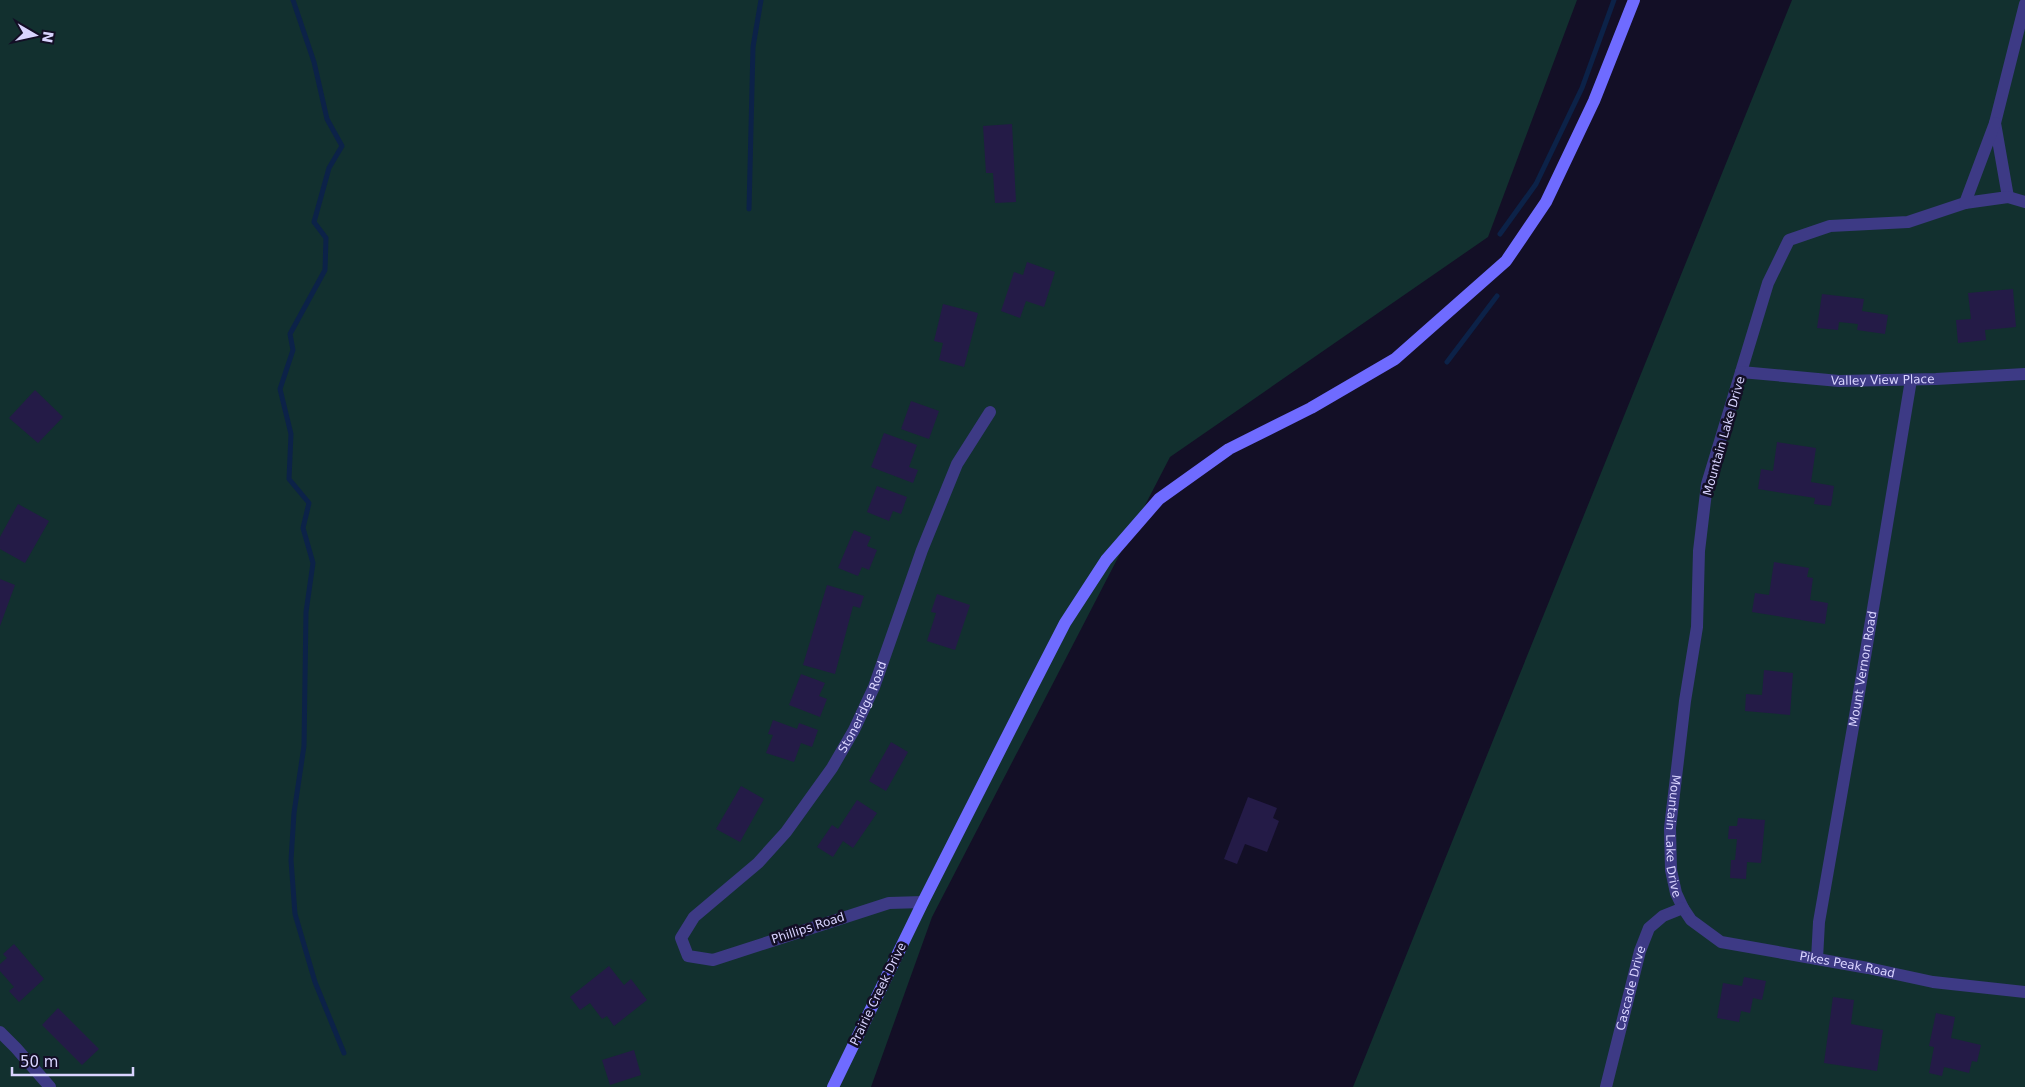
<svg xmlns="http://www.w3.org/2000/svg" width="2025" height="1087" font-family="'DejaVu Sans',sans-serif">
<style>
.green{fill:#12302f}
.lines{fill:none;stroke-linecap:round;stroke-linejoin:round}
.stream{stroke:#0c2248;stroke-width:5}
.building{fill:#241b47}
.street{stroke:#3d3a85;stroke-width:12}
.secondary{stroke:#6f6bff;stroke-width:12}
.labels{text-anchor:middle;stroke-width:5;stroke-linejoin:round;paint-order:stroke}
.street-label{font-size:12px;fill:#d9d4ff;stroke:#130f26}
</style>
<rect width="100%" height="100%" fill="#130f26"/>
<path class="green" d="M0,0H1577L1488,237L1170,457L932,917L871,1087H0Z
M1792,0H2025V1087H1353Z"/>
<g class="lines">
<path class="stream" d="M293,0L314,62L327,119L342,146L329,168L314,222L326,238L325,270L290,334L293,350L280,389L291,434L289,479L309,503L303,528L313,563L306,612L304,746L294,813L291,860L295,914L315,982L344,1053
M749,209L753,47L761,0
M1500,234L1536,184L1582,88L1614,0
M1447,362L1497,296"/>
</g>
<path class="building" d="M1012,124L1016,202L995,203L993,173H986L983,126Z
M1027,262L1055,272L1044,307L1026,301L1020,318L1001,311L1014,272L1023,275Z
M2013,289L2016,327L1985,330L1986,340L1958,343L1956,320L1971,319L1968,293Z
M1822,294L1864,299L1862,311L1888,315L1885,334L1857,330L1858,324L1839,322L1838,330L1817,328Z
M943,304L978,313L964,367L939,360L943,343L934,341Z
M35,390L63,417L38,443L9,418Z
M911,401L939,411L929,439L901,429Z
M884,433L917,445L909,467L918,470L913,483L871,467Z
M1777,442L1816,448L1811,482L1834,486L1831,506L1814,504L1815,498L1758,489L1761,469L1773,471Z
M877,486L907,497L901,514L893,511L889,521L867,512Z
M18,504L49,521L25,563L0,549V537Z
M854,530L871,537L867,546L877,550L869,570L862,567L858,576L838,568Z
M1774,562L1809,568L1807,577L1813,578L1810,600L1828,603L1825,624L1752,612L1755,593L1769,595Z
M0,579L15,585L0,626Z
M827,585L864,596L860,608L853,606L835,674L803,665Z
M937,594L970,605L955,650L927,641L936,613L931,612Z
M1764,670L1793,673L1790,715L1745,711L1746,694L1762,695Z
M801,674L825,683L819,696L827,699L820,717L789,705Z
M773,720L797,729L799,723L818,730L812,747L801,743L794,762L766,753L773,735L768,734Z
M891,742L908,752L886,791L869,781Z
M741,786L764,799L740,842L716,829Z
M1248,797L1277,808L1273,818L1279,821L1267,852L1245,844L1237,864L1224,859Z
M857,800L877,813L853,848L843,841L833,857L817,847L832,825L838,829Z
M1738,818L1765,820L1761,863L1747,862L1746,879L1730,878L1731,860H1735L1737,839H1728L1729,826H1737Z
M14,944L44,979L19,1002L9,991L14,987L0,971V964L7,958L3,954Z
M609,966L624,985L631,979L647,1000L614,1026L607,1016L602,1019L590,1003L580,1010L570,997Z
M1744,977L1766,981L1762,1000L1753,998L1750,1013L1741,1011L1739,1022L1717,1018L1723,983L1742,986Z
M1833,997L1854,1000L1851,1024L1883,1030L1877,1071L1824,1063Z
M58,1008L99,1049L82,1065L42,1025Z
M1936,1013L1955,1017L1951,1038L1981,1045L1977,1062L1972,1061L1969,1073L1944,1067L1942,1076L1929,1073L1934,1047L1929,1046Z
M634,1050L641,1075L610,1085L602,1060Z"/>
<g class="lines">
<g class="street">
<path d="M2008,197L1995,123L2025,4"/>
<path id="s1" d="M2025,202L2008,197L1965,203L1908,222L1830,226L1789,240L1768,283L1707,484L1699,551L1697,627L1685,701L1670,828L1671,870L1676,893L1683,908L1691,920L1721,942L1868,968L1933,982L2025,992"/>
<path d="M1965,203L1995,123"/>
<path id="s2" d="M1741,372L1839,381L1936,379L2025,374"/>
<path id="s3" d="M923,902L889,903L713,960L688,956L681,938L694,917L758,863L786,832L832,768L854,730L874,687L922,550L957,464L990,412"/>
<path id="s4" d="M1817,959L1819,922L1859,693L1911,380"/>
<path d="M0,1032L16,1048L50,1087"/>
<path id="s5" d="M1606,1087L1640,951L1649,928L1663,916L1683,908"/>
</g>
<path class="secondary" d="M833,1087L923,902L1027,697L1065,623L1106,560L1159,499L1229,449L1311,408L1395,359L1506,261L1546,202L1594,101L1634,0"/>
</g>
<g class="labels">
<g class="street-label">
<text dy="4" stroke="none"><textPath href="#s2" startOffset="142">Valley View Place</textPath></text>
<text transform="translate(1724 436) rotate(-74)" y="4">Mountain Lake Drive</text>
<text dy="4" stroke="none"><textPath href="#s4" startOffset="294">Mount Vernon Road</textPath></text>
<text dy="4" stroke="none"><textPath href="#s3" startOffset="561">Stoneridge Road</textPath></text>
<text dy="4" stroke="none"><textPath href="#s1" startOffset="855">Mountain Lake Drive</textPath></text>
<text transform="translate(808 928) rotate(-18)" y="4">Phillips Road</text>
<text dy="4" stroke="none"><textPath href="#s1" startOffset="1109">Pikes Peak Road</textPath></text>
<text dy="4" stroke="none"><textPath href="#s5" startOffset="102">Cascade Drive</textPath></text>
<text transform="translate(878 994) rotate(-64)" y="4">Prairie Creek Drive</text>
</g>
</g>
<g transform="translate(35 35) rotate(99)" stroke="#130f26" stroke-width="4" paint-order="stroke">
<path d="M0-4L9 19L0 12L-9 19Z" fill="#d9d4ff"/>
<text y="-8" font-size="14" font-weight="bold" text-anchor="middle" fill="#d9d4ff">N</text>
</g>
<path d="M12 1067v8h121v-8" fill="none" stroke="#d9d4ff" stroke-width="2.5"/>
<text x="20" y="1067" font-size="15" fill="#d9d4ff" stroke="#130f26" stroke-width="4" paint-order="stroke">50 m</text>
</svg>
